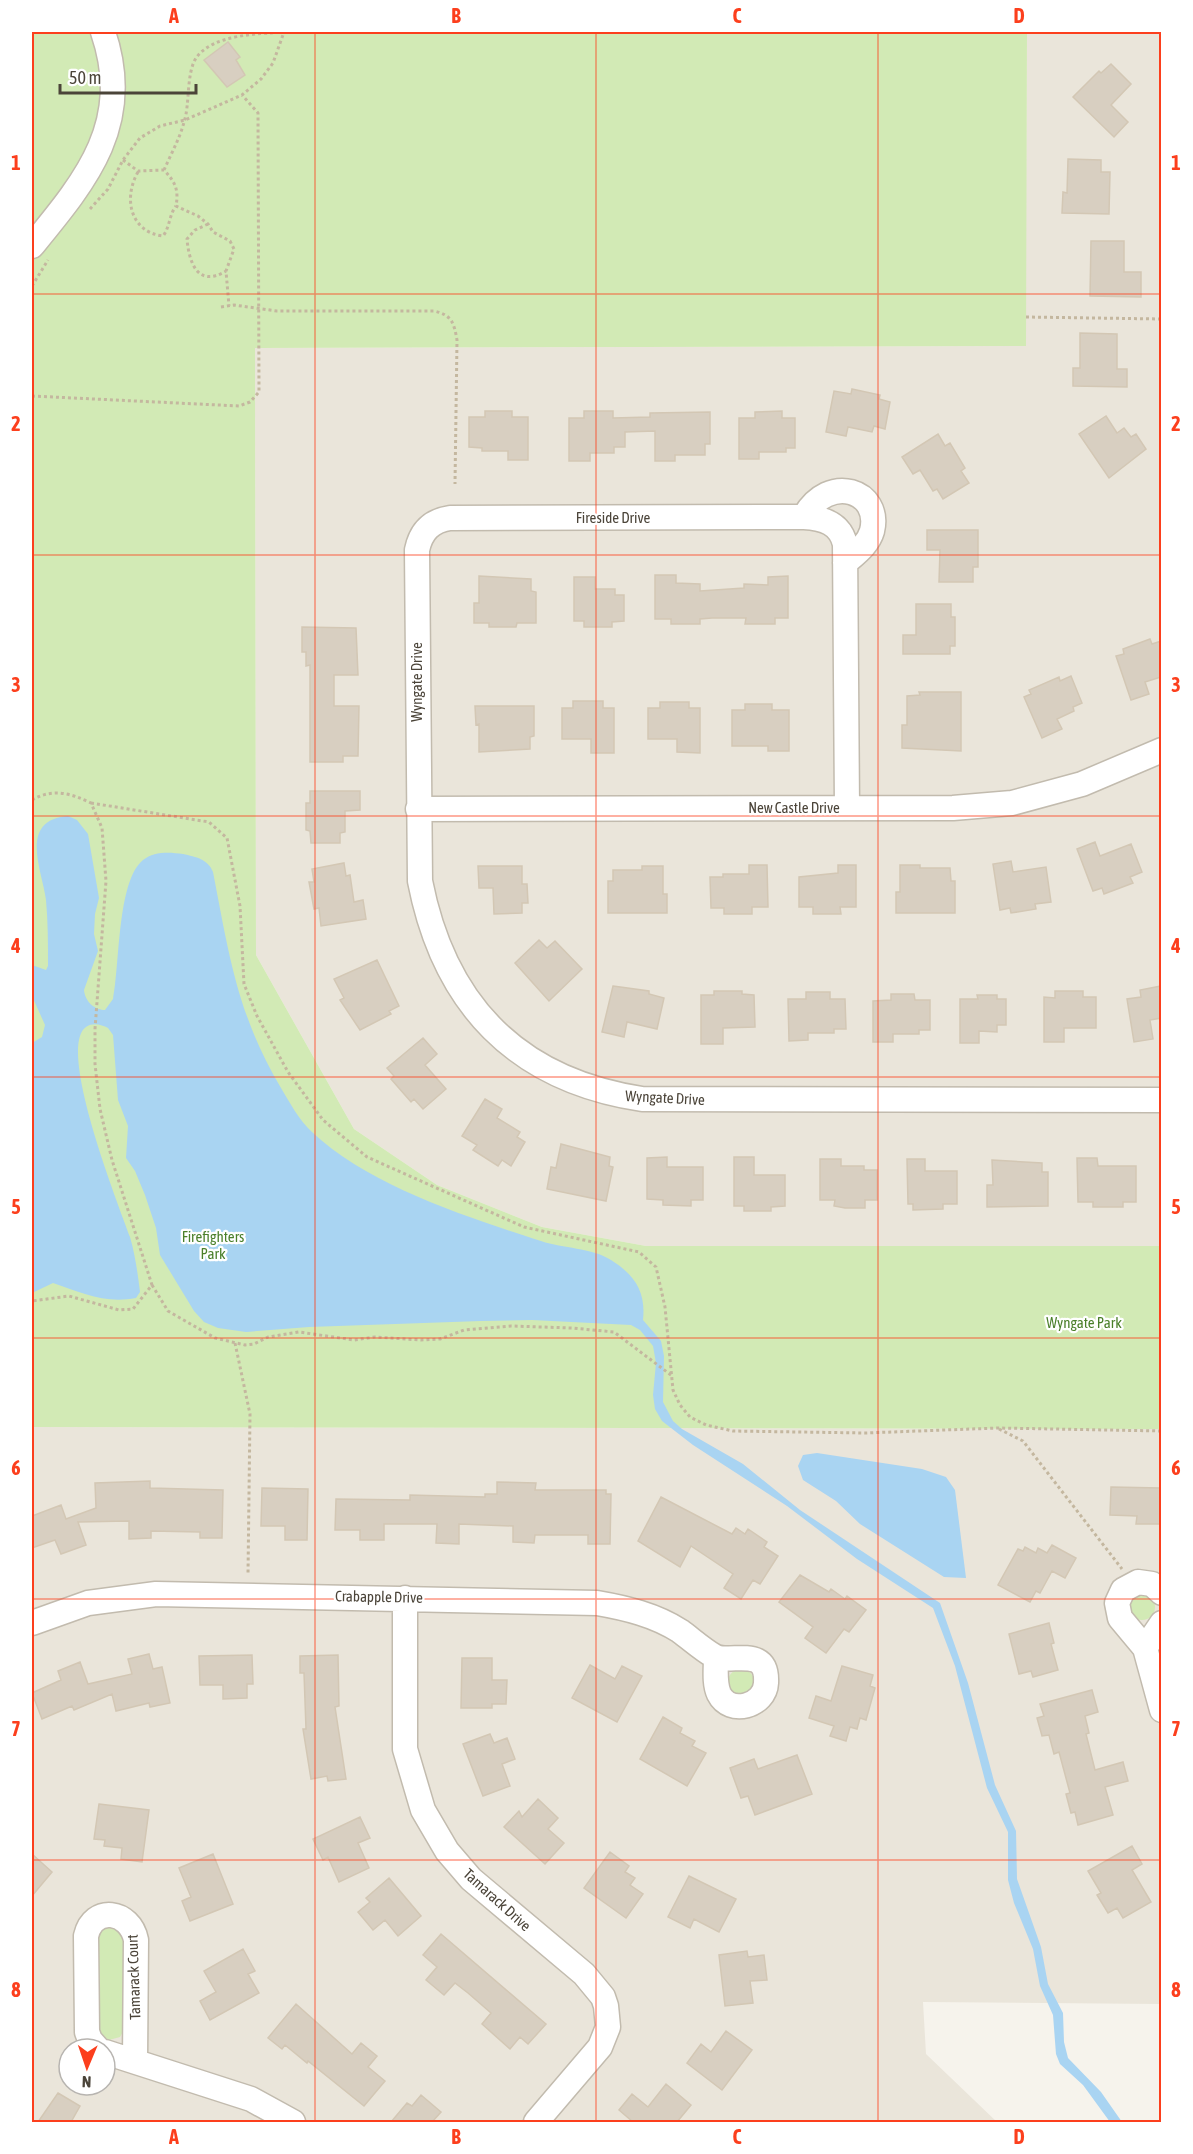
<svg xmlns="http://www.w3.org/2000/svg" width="1193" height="2154" font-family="'Asap Condensed',sans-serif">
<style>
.residential{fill:#eae5da;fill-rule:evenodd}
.green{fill:#d2eab5}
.water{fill:#a9d4f2}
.building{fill:#d8cfc1;stroke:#d3c7b4;stroke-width:1.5}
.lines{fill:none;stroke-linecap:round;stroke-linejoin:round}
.minor-casing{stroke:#c2bbae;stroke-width:27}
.path{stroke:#c4b79f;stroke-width:3;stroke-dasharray:3 3;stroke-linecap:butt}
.minor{stroke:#fff;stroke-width:24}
.grid{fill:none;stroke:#fc3f1d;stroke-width:1.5;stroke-opacity:0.55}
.labels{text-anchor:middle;stroke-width:4.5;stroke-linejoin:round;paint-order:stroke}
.street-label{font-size:15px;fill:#4b4439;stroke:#fff}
.park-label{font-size:15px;fill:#4a7f2a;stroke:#fff}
.neatline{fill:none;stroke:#fc3f1d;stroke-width:2}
.grid-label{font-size:20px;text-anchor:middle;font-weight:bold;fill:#fc3f1d}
</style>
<rect width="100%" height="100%" fill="#f6f3ec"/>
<path class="residential" d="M1027,32H1161V2004L923,2002L926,2054L997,2122H32V1427L1135,1429L948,1246H646L542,1227L437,1185L354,1129L256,955L255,348L1025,346ZM69,2049H105V2085H69Z"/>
<path class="green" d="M32,32H1027L1026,346L255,348L256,955L354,1129L437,1185L542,1227L646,1246H1161V1429L32,1427Z
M1129 1607a13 13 0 1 1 26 0a13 13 0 1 1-26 0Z
M728 1682a13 13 0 1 1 26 0a13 13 0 1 1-26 0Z
M109,1926L118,1928L124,1941V2030L120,2037L109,2040L102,2036L98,2028L97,1939L100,1931Z"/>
<path class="water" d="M68,816L77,820L88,834L99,898L95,914L94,934L98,951L84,990C85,1001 94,1010 105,1010L113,999C120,965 117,881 143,860C154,851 170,852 183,854C196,857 208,859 213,872C229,954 237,1014 281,1088C290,1103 299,1120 312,1132C369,1186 467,1217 541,1241C564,1249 590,1247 611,1260C635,1275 646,1292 643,1320L661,1341L664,1356L663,1402L673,1421L682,1429L743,1464L800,1510L940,1603L968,1683L995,1785L1016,1831L1017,1879L1041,1947L1048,1984L1063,2013L1064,2042L1068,2058L1101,2092L1122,2122H1110L1083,2085L1060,2064L1056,2054L1053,2015L1040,1986L1033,1949L1014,1903L1008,1880V1832L987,1788L955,1666L933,1608L857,1559L787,1506L693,1445L662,1421L655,1409L653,1395L656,1363L653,1346L640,1330L631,1325L532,1320L481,1321L309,1327L246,1332L218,1328L204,1322L194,1311L160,1255L156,1228L145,1195L135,1171L126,1158L128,1126L118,1100L113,1035L108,1028C102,1025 93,1022 86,1027C56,1048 119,1206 130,1237C135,1254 138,1275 140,1292L136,1298C105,1304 82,1293 53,1283L32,1293V1043L42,1037L45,1025L32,996V965L46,970L48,966C48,944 48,922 46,900C42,870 18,820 68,816Z
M817,1453L922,1469L946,1477L955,1490L966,1578L944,1577L860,1524L836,1501L803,1480L798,1466L803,1455Z"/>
<path class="building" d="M228,42L240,57L236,60L245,75L227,87L204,60Z
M1111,64L1131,84L1111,105L1128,122L1114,137L1073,97L1099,71L1101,73Z
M1068,159L1101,160V172H1110L1109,214L1062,213L1063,192L1067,193Z
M1091,241H1124V272H1141V297L1090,296Z
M1080,333L1117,334V369H1127V387L1073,386V368H1080Z
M852,389L880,395L879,399L890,402L885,429L874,426L872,432L848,427L846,436L826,432L834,391L851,394Z
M485,411H512V417H528V460H508V451H482V448L469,447V417H485Z
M584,411H613V418L650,417V413L710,412V444H705V455H675V461H655V431L625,432V447H614V453H590V461H569V418H584Z
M782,411V418H795V448H786V452H759V459H739V418H755V412Z
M1106,416L1117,433L1124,428L1131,437L1136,434L1146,449L1109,478L1079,434Z
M938,434L945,446L950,443L965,468L961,471L969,483L943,499L937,489L933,491L920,470L913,474L902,457Z
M927,530H978V567H973V582H939L940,550H927Z
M655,575H676V583L700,584V591L744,588V584L768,585V577L788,576V618H775V624H745L746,618H712L700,619V624H671V619H655Z
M479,576L531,579V591L536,592V623H517L516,627H489V623H474V603H479Z
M574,577H595V589H615V595H624V621L612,622V627H584V621H574Z
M916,604H951V617H955V646H950V654H903V635H916Z
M302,627L356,628L358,675H334V706H359L358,756H343V762H310V665L306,666V652H302Z
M1150,639L1152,644L1161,641V677L1145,682L1149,694L1131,700L1116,656L1124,654L1123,649Z
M1071,676L1082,703L1073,707L1074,711L1057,719L1062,729L1042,738L1024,697L1031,694L1029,690L1059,677L1060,681Z
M919,692H961V751L902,748V725H907V696L920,695Z
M573,701H603V708H614V753H591V739H562V708H573Z
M660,702H689V708H700V753L677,752V739H648V708H660Z
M745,704H772V710H789V751H768V746H732V710H745Z
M475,706H534V736L530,737V749L479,752V724L476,725Z
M310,791H360V810L345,811V832L340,833V843H311L310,831L306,830V803H310Z
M1095,842L1100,856L1131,844L1142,872L1130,877L1133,883L1104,894L1102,888L1093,891L1077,849Z
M1011,861L1013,872L1046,867L1051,902L1035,904L1036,909L1011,913L1010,908L1000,910L993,864Z
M344,863L346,876L350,875L354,902L363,900L366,919L321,926L319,908L314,909L309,882H314L312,869Z
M749,865H767L768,907H752V914H724V908H711L710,877H723V874H749Z
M838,865H856V907H840L841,914H813V907H799V877L838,873Z
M900,865H920V868H950L951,881H955V913H896V892H900Z
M478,866H522V884H527L528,903H522V913L494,914L493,888H479Z
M642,866H663V894H667V913H608V881H613V870H642Z
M539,940L547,948L555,941L582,969L549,1001L515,963Z
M377,960L399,1006L389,1011L391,1014L360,1030L340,1000L344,998L334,979Z
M613,986L649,991V994L664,998L657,1029L627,1022L624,1037L602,1032Z
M1161,986V1018L1150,1020L1153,1039L1134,1042L1127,999L1141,997L1140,990Z
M714,991H742V994L754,995L755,1027L723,1028V1044H701V995H714Z
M1055,991H1083V997H1096V1028H1064V1042H1044V997L1055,998Z
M806,992H830V999H845L846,1029H834V1033H808V1040L789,1041L788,999H806Z
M891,994H914L915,1000H930V1030H919V1034H893V1042H873V1001L891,1000Z
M977,995H997V999H1006V1025H997V1032L979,1031V1043H960V999H978Z
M423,1038L437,1054L425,1065L446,1089L423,1109L414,1099L411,1102L391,1079L394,1076L387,1068Z
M485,1099L502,1109L497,1118L520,1132L517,1137L525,1142L511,1166L502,1160L498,1166L473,1150L477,1145L462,1136Z
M561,1144L610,1157L609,1166L613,1167L606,1201L547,1189L551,1167L556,1168Z
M667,1157V1167H703V1200H691V1206L663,1205V1200L647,1199V1158Z
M734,1157H754V1175H785V1206L771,1207V1211H744V1206H734Z
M1077,1158H1097L1098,1166H1136V1202H1123V1207H1093V1202H1078Z
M820,1159H841V1166H864V1170H877V1200H865V1208H845L834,1206L835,1200H820Z
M907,1159H925V1171H957V1204H943V1209L913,1210V1204H908Z
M992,1160L1042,1163V1172H1048V1206L987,1207V1185H993Z
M150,1481V1488L223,1490L222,1538H200V1532L151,1531V1538L129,1539V1521L78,1522L86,1545L61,1554L55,1540L32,1548V1516L61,1505L66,1519L96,1508L95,1483Z
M497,1482L536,1483L535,1490H606V1494H611L610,1544H588V1535H535L534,1543L513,1542V1526L459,1524V1544L436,1543L437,1524H384V1540H360V1530H335L336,1499L410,1500V1495L485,1497V1494H497Z
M1111,1487L1161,1488V1524H1136L1137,1516L1110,1515Z
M262,1488L308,1489L307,1540H285V1526H261Z
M661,1497L732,1534L736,1528L745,1534L748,1529L767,1542L764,1547L778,1556L760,1584L753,1580L741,1599L724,1588L733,1574L691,1546L680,1567L638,1541Z
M1052,1545L1076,1558L1065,1578L1052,1571L1040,1593L1036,1591L1030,1602L998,1585L1018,1549L1023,1551L1025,1547L1036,1553L1038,1548L1047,1553Z
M800,1575L829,1592L831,1589L845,1599L847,1596L866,1610L849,1632L844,1629L826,1653L805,1638L813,1627L779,1602Z
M1049,1623L1054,1643L1051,1644L1058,1670L1033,1677L1031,1671L1019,1674L1009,1634Z
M149,1654L153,1669L162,1667L170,1703L150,1707L149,1703L116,1711L112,1694L74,1710L72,1706L42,1719L32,1693L61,1680L58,1671L80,1662L88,1684L132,1674L128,1659Z
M252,1655L253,1684H247V1698L223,1699V1685H200L199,1656Z
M338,1655L339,1706L335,1707L346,1779L328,1781L327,1776L311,1779L303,1729H306L304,1673H300V1656Z
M462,1658H492V1680H507L506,1704H492V1708H461Z
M590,1665L615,1679L622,1666L642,1676L617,1722L572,1698Z
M842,1666L873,1675L870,1686L875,1688L866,1720L860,1718L857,1729L850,1727L846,1741L830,1736L834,1726L809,1718L816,1696L831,1701Z
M1092,1690L1098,1712L1085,1716L1089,1733L1086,1734L1095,1770L1123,1762L1128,1781L1105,1787L1113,1815L1078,1825L1075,1812L1071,1813L1066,1794L1070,1793L1059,1752L1054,1754L1049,1735L1042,1736L1037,1718L1044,1716L1040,1704Z
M663,1717L682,1728L680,1733L695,1741L692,1746L706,1753L687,1786L640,1759Z
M490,1734L494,1743L507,1738L515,1759L502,1764L510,1786L483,1796L463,1744Z
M797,1755L812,1794L755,1815L748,1796L741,1798L730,1768L754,1759L758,1769Z
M538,1799L558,1818L548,1829L564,1843L545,1864L504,1827L519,1811L522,1817Z
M99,1804L149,1810L142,1862L121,1859L122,1848L104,1846L105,1840L94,1839Z
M360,1817L370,1838L358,1843L369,1868L339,1882L328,1857L323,1860L313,1839Z
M1132,1846L1142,1864L1132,1870L1151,1902L1123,1918L1117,1908L1108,1913L1097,1895L1101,1893L1088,1871Z
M610,1852L629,1866L625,1872L635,1878L630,1885L643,1894L626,1918L584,1888Z
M32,1854L52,1872L32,1896Z
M213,1854L233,1904L190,1921L182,1901L191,1897L179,1868Z
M689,1876L736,1899L719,1932L694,1919L690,1928L668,1917Z
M389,1878L421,1916L398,1936L385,1920L373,1930L358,1912L370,1902L366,1898Z
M441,1934L546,2024L528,2044L520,2037L510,2049L482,2024L491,2013L468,1993L455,1983L444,1995L426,1980L437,1967L423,1955Z
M243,1949L255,1971L248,1974L259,1993L210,2020L200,2001L216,1992L204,1971Z
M747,1951L748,1957L764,1955L767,1980L750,1981L753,2003L725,2006L719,1955Z
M296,2004L352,2054L361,2043L377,2056L368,2067L385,2081L364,2106L308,2061L307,2063L285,2045L282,2049L268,2038Z
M726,2031L752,2050L722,2090L687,2063L701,2044L711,2052Z
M666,2084L691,2105L677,2122H633L619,2110L632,2094L648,2107Z
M58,2093L80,2106L71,2122H38Z
M421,2095L441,2112L432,2122H391L407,2103L412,2106Z"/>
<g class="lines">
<g class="minor-casing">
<path id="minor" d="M32,246C87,179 134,123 103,32
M804,517C829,472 882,491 872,531C868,545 855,554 845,563
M847,808L845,544C840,523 823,518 804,517L450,518C431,521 421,531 417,550L420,881C444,1004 516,1080 642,1099L1162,1100
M418,809L953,808L1012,803L1082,784L1162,750
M1162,1593L1152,1584L1138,1582L1123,1590L1117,1603L1120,1618L1145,1648L1162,1710
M405,1598V1749L423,1810L447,1851L471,1879L584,1974L603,1997L606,2006L608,2027L600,2047L536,2122
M32,1623L88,1603L156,1594L597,1603C626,1608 655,1615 680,1631C691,1639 702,1649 714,1656C730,1665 768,1644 766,1683C765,1706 730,1716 719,1694C714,1683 716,1669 716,1657
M1145,1648L1162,1623
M98,2049L90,2040L87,2032L86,1936C93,1905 130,1910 136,1940L135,2061
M105,2052L251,2099L293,2122"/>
</g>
<path class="path" d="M123,160L138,171L164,170C175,182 179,189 176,206L198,216L208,224L213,232L230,241L234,249L226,271L229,306
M164,170C171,154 180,138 184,122C190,105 186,74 196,58C213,34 258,34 284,32
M138,172C123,198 130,232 163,236C170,227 169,215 176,206
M90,209L108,189L123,160L140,138L160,126L185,120L242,95L261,79L273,63L284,32
M208,224L195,230L187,239C189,263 198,288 226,271
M32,286L48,260
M221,307L234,305L277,311H434C452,315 454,323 457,340L455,484
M1026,317L1162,319
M32,396L239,406L250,402L259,392L258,113L242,95
M32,800C53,788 70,793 91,803L102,828L106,881L95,1029V1064L100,1109L112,1160L152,1285L133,1309L119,1310L69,1296L32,1301
M91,803L209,822L227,838L240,906L244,984L257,1016L288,1072L323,1120L367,1157L524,1227L639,1252L656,1267L665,1307L673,1390L680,1405L690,1417L706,1425L733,1431L865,1433L998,1428L1162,1431
M152,1285L168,1311L215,1338L245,1345L254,1344L268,1337L299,1332L354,1340L375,1337L421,1340L440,1339L464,1330L511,1326L572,1328L614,1332L671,1375
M235,1343L250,1414L248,1574
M999,1429L1023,1441L1122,1569"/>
<use href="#minor" class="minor"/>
</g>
<path class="grid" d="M315,32V2122M596,32V2122M878,32V2122M32,294H1162M32,555H1162M32,816H1162M32,1077H1162M32,1338H1162M32,1599H1162M32,1860H1162"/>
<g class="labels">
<g class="street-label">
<text x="613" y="523">Fireside Drive</text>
<text transform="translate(417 682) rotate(-90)" y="5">Wyngate Drive</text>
<text x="794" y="813">New Castle Drive</text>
<text transform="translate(665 1098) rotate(3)" y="5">Wyngate Drive</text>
<text transform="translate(379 1597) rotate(1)" y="5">Crabapple Drive</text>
<text transform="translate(497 1900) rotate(42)" y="5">Tamarack Drive</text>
<text transform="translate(134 1977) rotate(-92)" y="5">Tamarack Court</text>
</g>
<g class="park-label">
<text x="213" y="1242">Firefighters<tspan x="213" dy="17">Park</tspan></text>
<text x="1084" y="1328">Wyngate Park</text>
</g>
</g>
<rect width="1193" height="2154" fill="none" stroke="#ffffff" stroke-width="66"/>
<g transform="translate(87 2067) rotate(182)"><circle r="28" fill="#ffffff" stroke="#b7b4b0" stroke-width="1.5"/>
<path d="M0-4.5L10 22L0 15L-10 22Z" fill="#fc3f1d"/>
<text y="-9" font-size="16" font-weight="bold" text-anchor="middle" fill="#4b4439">N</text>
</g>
<path d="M60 84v9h136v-9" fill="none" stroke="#4b4439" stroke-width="3"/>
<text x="69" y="84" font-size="18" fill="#4b4439" stroke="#ffffff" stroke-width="4.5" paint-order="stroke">50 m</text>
<rect x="33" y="33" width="1127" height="2088" class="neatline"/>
<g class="grid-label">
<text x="174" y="23">A</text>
<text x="456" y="23">B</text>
<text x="737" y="23">C</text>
<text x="1019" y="23">D</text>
<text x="16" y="170">1</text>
<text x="1176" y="170">1</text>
<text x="16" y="431">2</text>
<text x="1176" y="431">2</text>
<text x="16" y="692">3</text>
<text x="1176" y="692">3</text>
<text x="16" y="953">4</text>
<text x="1176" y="953">4</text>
<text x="16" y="1214">5</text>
<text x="1176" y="1214">5</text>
<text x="16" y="1475">6</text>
<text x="1176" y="1475">6</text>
<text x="16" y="1736">7</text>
<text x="1176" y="1736">7</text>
<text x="16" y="1997">8</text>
<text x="1176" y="1997">8</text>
<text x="174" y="2144">A</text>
<text x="456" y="2144">B</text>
<text x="737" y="2144">C</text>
<text x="1019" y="2144">D</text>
</g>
</svg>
